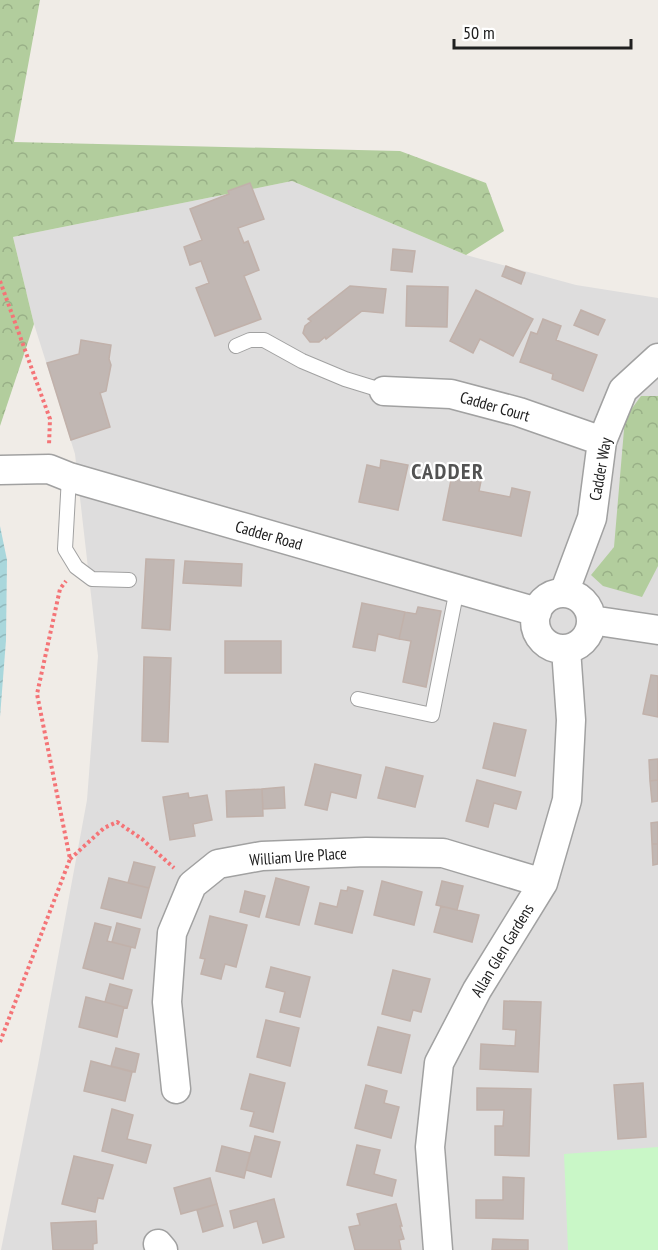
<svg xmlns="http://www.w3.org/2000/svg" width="658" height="1250" font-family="'PT Sans Narrow',sans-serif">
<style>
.residential{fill:#dedddd}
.forest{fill:url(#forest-crowns)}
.park{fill:#c9f7c7}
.water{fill:url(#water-waves)}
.building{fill:#c1b7b3;stroke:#c1b1aa;stroke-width:1.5}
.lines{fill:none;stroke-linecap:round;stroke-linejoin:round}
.lane-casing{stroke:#a1a1a1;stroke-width:16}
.street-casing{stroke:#a1a1a1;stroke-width:31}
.path{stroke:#f47477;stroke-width:4;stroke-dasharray:3 3;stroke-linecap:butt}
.lane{stroke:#fff;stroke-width:14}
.street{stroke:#fff;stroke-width:28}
.labels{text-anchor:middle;stroke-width:4.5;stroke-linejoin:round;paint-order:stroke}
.street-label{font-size:16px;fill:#202020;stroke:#fff}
.district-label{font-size:22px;font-weight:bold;letter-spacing:1.5px;fill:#535353;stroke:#fff}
</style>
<defs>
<pattern id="forest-crowns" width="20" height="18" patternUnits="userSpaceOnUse" patternTransform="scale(1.5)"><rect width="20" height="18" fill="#b2cd9d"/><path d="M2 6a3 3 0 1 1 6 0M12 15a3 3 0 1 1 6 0" fill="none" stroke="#99b087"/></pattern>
<pattern id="water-waves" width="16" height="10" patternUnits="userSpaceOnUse" patternTransform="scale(1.5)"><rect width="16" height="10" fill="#a9d7dc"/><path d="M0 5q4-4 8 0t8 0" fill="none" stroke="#91b8bc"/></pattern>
</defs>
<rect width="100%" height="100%" fill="#f0ece7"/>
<path class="residential" d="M292,181L466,255L576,285L658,298V1250H1L38,1065L87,800L98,656L75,454L34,324L13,237Z"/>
<path class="forest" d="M0,0H40L14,142L400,151L486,183L504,231L466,255L292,181L13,237L34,324L0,426Z
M641,396H658V566L642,597L603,586L591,575L614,547L625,418Z"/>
<path class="park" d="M658,1147V1250H568L564,1154Z"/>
<path class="water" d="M0,526L7,560L6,640L0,717Z"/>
<path class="building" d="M250,183L264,219L238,228L244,243L248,241L259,270L244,276L261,319L215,336L196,288L209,283L201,261L190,265L184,247L202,240L190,209L229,194L228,191Z
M393,249L415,251L412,272L391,270Z
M506,266L525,273L521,284L502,276Z
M350,286L386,289L383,313L362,311L326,339L325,337L319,342H310L303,333L305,326L311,321L308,319Z
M407,286L448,287L447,327L406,326Z
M476,290L533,319L513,356L480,339L473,353L450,341Z
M581,310L605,320L598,335L574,325Z
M543,319L561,326L556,340L597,355L583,391L552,379L553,374L520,362L531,332L537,334Z
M81,340L111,345L109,359L111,365L106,391L100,393L110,427L71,440L47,363L79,354Z
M381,460L408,465L398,510L359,502L367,465L380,468Z
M453,470L482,476L479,491L510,497L512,488L530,492L521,536L443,520Z
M146,559L174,560L170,630L142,628Z
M185,561L242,564L241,586L183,583Z
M362,603L405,612L399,639L378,634L375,651L353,647Z
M418,607L441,611L426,687L403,682L411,641L399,639L405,612L416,614Z
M225,641H281V673H225Z
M144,657L171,658L168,742L142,741Z
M651,675L658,676V717L643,714Z
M494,723L526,730L515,776L483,768Z
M658,759V780L650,781L649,760Z
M315,764L361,775L356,798L331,792L327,810L305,805Z
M386,767L423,776L415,807L378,798Z
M477,780L521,792L516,809L494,803L488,827L466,821Z
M658,780V801L652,802L650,781Z
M284,787L285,808L263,809L262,789Z
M262,789L263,816L227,817L226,791Z
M188,793L189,798L207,795L212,820L193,824L195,836L170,840L163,797Z
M658,822V844H652L651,823Z
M652,844H658V864L653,865Z
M134,862L155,867L149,888L128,883Z
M109,878L149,888L141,918L101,908Z
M276,878L309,887L299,925L266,917Z
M382,881L422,892L414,925L374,915Z
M442,881L463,886L457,910L436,905Z
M348,887L363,891L352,933L315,924L320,903L337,907L341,890L347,891Z
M245,891L265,896L259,917L240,912Z
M441,906L479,915L472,942L434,932Z
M210,916L247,925L236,967L225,964L221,979L201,974L205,959L200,958Z
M95,923L111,927L107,941L131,947L123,979L83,968Z
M117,923L140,929L135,948L112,942Z
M271,967L310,977L300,1017L280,1012L285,992L266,987Z
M393,970L430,979L421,1012L413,1010L410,1021L382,1014Z
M110,984L132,990L127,1008L105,1002Z
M86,997L124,1007L117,1037L79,1027Z
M504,1001L541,1002L538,1072L480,1069L481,1044L515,1046L516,1030L503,1029Z
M266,1020L299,1028L290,1066L257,1057Z
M378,1027L410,1035L401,1073L368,1065Z
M116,1048L139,1054L135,1072L111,1066Z
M91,1061L132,1072L125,1101L84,1091Z
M250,1074L285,1083L273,1132L250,1126L254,1112L241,1109Z
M643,1083L646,1137L618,1139L614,1085Z
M366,1085L387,1091L384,1103L399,1107L391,1138L355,1128Z
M477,1088L531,1089L529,1156L495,1155V1126H503L504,1110H477Z
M112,1109L133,1115L127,1139L151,1145L146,1163L102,1151Z
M255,1136L280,1142L271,1177L246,1170Z
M357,1145L380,1150L374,1174L396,1180L392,1196L347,1185Z
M222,1146L250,1153L244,1178L216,1171Z
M74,1156L113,1165L103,1199L98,1198L95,1212L62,1204Z
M503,1177L524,1178L523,1219L476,1218V1200H503Z
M210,1178L217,1204L181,1214L174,1188Z
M274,1199L284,1237L263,1243L257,1221L234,1228L230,1211Z
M217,1204L223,1226L203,1232L197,1210Z
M396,1204L402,1226H400L404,1239L399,1240L401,1250H355L349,1227L360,1225L357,1214Z
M96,1221L97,1243L93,1244V1250H53L51,1223Z
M493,1239L528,1240V1250H492Z"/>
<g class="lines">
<g class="lane-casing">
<path id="lane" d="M236,346L250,340H264L302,361L345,379L384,391
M69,477L65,549L76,567L92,579L129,580
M358,699L432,715L457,589"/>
</g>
<g class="street-casing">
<path id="street" d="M384,391L451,394L519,412L602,441
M0,470L49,469L69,477L537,612
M564,593L592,518L602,441L623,390L658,358
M535 621a28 28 0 1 1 56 0a28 28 0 1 1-56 0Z
M591,620L658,630
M176,1089L167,1002L172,933L192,885L218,864L262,856L366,852L443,853L543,883
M158,1244L163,1250
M438,1250L430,1147L439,1063L477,990L543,883L567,800L571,720L566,649"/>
</g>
<path class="path" d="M0,281L50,419L49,445
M70,859L104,828L117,822L142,839L174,868
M0,1042L70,859L37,694L60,589L66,581"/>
<use href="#lane" class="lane"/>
<use href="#street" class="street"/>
</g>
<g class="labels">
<g class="street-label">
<text transform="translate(495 406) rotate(16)" y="6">Cadder Court</text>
<text transform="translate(600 469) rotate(-80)" y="6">Cadder Way</text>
<text transform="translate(269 535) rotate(16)" y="6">Cadder Road</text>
<text transform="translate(298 856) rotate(-4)" y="6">William Ure Place</text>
<text transform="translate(502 950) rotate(-59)" y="6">Allan Glen Gardens</text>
</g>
<g class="district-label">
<text x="448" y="479">CADDER</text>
</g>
</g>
<path d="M454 39v9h177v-9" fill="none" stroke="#202020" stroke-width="3"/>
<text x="463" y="39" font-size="18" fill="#202020" stroke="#ffffff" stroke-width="4.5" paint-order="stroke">50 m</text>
</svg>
